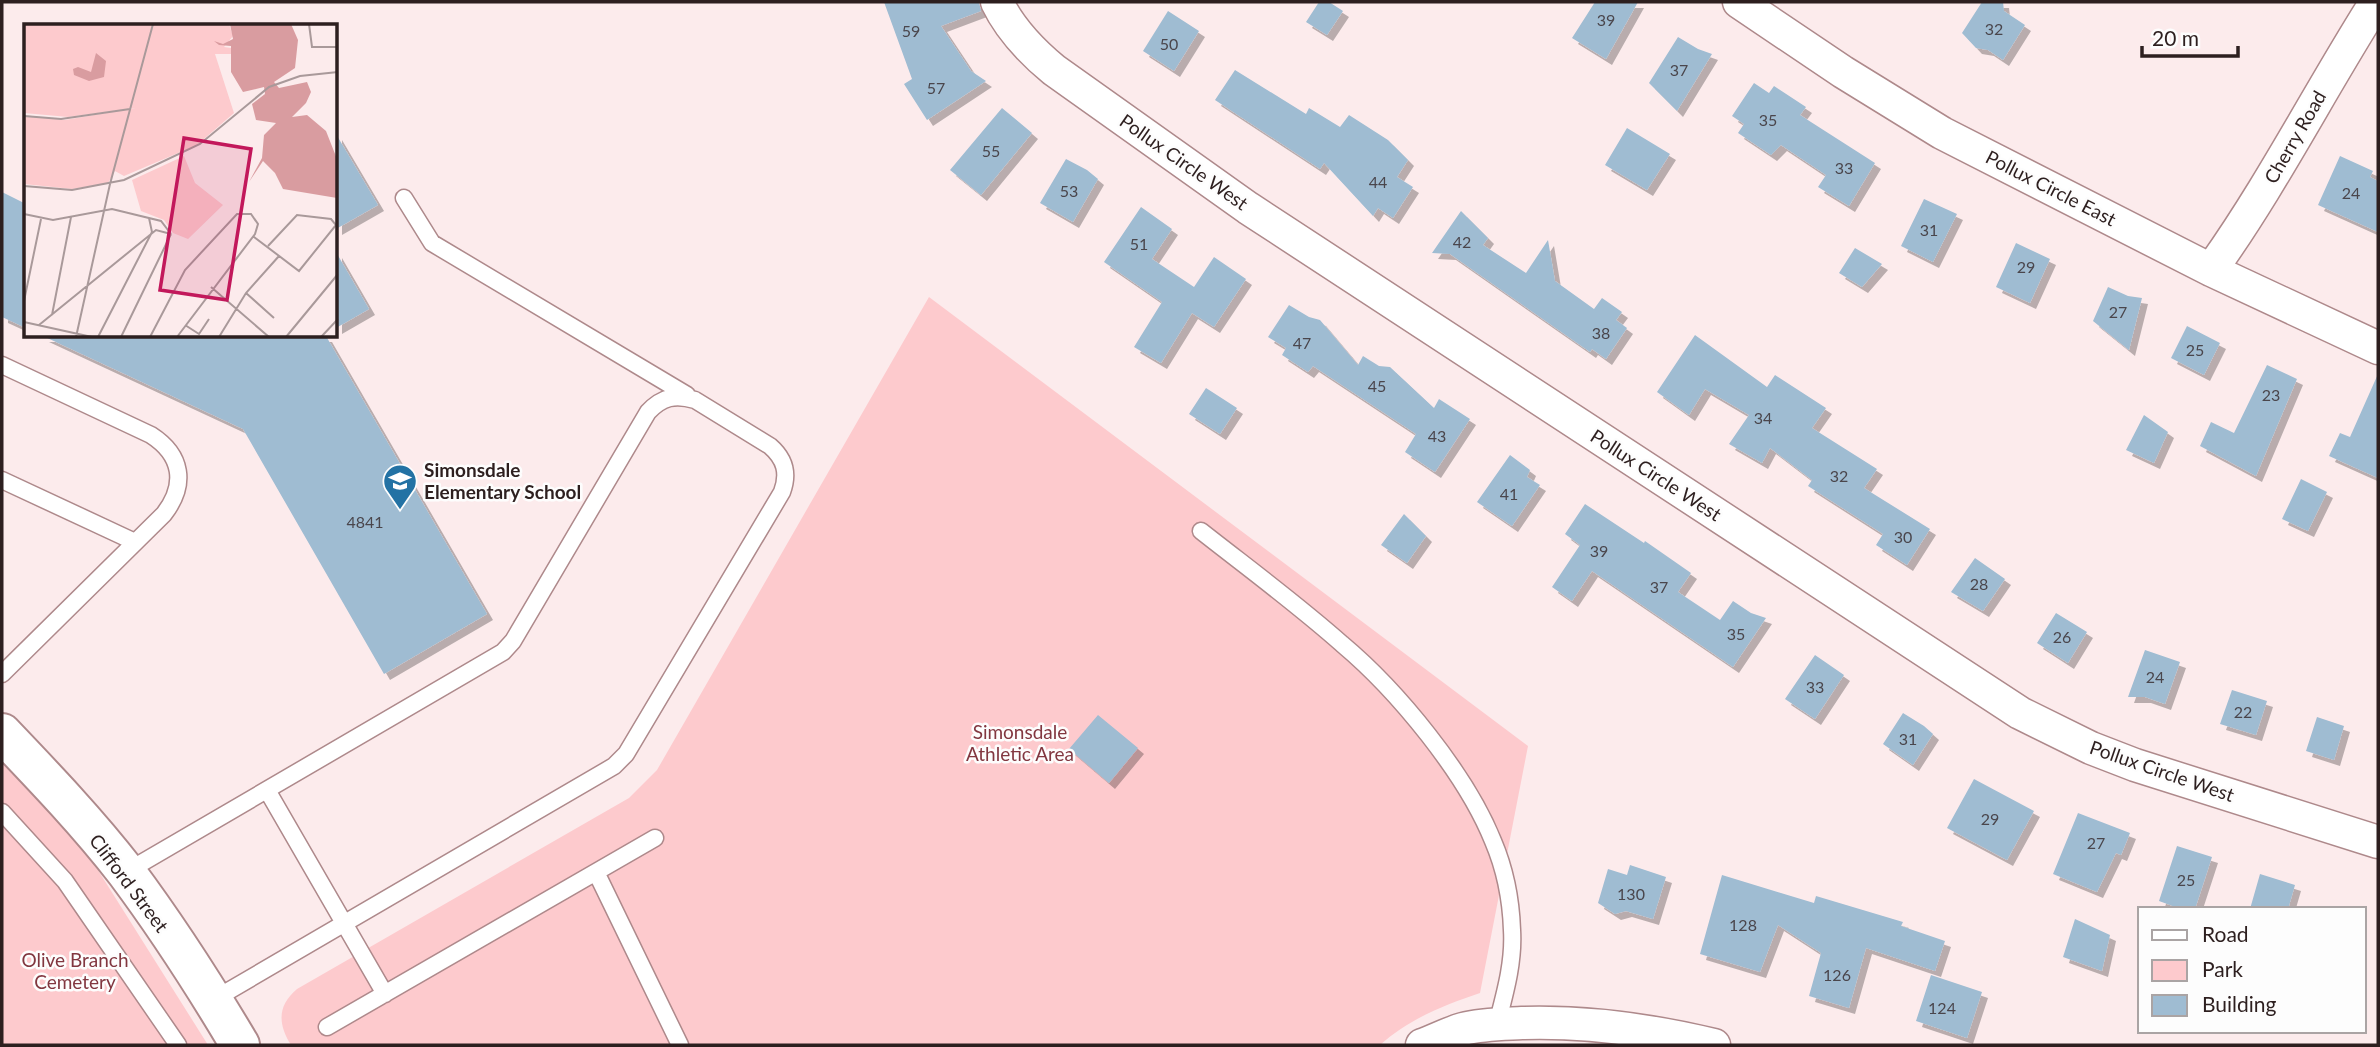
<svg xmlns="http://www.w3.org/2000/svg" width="2380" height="1047" font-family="Lato,sans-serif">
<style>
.green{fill:#fdcacd}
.building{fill:#9fbcd2;filter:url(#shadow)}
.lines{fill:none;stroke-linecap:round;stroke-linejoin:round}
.service-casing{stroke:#ae898b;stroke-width:19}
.minor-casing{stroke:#ae898b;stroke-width:35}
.tertiary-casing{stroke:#ae898b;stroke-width:42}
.service{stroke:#fff;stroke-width:16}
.minor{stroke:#fff;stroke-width:32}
.tertiary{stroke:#fff;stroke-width:38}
.labels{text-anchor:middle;stroke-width:5;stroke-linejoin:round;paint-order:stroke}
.number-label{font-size:16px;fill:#4a464c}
.street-label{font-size:19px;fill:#2d1f1f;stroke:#fdfdfd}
.poi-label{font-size:19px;font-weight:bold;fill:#2d1f1f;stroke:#fdfdfd;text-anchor:start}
.park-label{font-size:19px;fill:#823740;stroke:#fdfdfd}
.inset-road{fill:none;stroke:#a9999a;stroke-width:2}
.view{fill:#c2185b;fill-opacity:0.15;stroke:#c2185b;stroke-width:3.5}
.inset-edge{fill:none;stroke:#2d1f1f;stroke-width:3.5}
</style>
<defs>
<filter id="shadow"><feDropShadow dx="6" dy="6" stdDeviation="0" flood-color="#0004"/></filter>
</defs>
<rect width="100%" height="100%" fill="#fcebec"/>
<path class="green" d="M929,297L1528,746L1480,993C1444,1005 1409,1019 1380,1045H291C278,1024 277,1006 297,989L629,798L657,770Z
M2,761L79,840L208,1045H2Z"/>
<path class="building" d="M884,2H979L981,11L941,26L971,71L986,81L927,120L904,84L912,79Z
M1319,2H1329L1343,11L1327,35L1306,22Z
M1595,2H1638L1606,59L1572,38Z
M1982,2H2003L2004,11L2025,25L2003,60L1988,50L1976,48L1962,33Z
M1168,11L1199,31L1174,71L1143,51Z
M1678,37L1698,49L1712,54L1677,111L1649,83Z
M1235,70L1306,114L1309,108L1340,127L1349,115L1388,140L1408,160L1397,177L1413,187L1393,218L1378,208L1373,216L1324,163L1320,169L1215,100Z
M1754,83L1769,93L1774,86L1806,107L1800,115L1875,163L1849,206L1818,187L1826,175L1781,145L1771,155L1738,133L1744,124L1732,116Z
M1002,108L1032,133L981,195L950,170Z
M1627,128L1670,154L1647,190L1605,165Z
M336,134L378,205L336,229Z
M2340,156L2373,171L2370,177L2378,181V232L2318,205Z
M1066,159L1087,170L1098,179L1073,222L1040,203Z
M2,192L26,204V328L2,317Z
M1924,199L1957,214L1933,262L1901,246Z
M1141,207L1172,229L1152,259L1194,287L1214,257L1246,279L1214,327L1192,313L1161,363L1134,347L1162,302L1104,262Z
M1461,211L1488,238L1483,245L1526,273L1548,240L1555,281L1594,309L1602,298L1622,312L1616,320L1627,328L1606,359L1592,349L1590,352L1450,254L1432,253Z
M2016,243L2050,259L2030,303L1996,287Z
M1855,248L1882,264L1862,287L1839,273Z
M336,252L369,309L336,328Z
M2108,287L2128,296L2142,298L2129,350L2093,321Z
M1289,305L1309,317L1320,320L1358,365L1363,356L1379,366L1390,367L1434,408L1439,399L1470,419L1435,472L1405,452L1416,434L1313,366L1308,372L1282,355L1286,348L1268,337Z
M2187,326L2220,343L2204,375L2171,358Z
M1695,335L1767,387L1775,375L1826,408L1812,428L1877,469L1864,488L1930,529L1907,565L1876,545L1883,534L1808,486L1812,480L1770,448L1762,463L1729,444L1749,415L1705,389L1689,415L1657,392Z
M43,336H326L487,614L384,674L243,429Z
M2267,365L2297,379L2256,476L2200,446L2211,422L2234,433Z
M2378,374V478L2329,456L2340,433L2350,437Z
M1206,388L1237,408L1220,434L1189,414Z
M2144,415L2168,432L2154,463L2126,450Z
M1510,455L1530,470L1527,477L1540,485L1512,526L1477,502Z
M2301,479L2327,492L2308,531L2282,519Z
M1585,504L1644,543L1645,541L1691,573L1678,592L1720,620L1733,601L1751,613L1766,618L1733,667L1592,571L1572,601L1552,587L1580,545L1565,534Z
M1404,514L1426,536L1407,563L1381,545Z
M1975,558L2005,579L1983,611L1951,592Z
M2056,613L2087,632L2068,663L2037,643Z
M2145,650L2180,662L2165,704L2145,697H2128Z
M1815,655L1844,675L1815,719L1785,699Z
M2232,690L2267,701L2256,735L2220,724Z
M1903,713L1924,726L1933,734L1913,765L1883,744Z
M1098,715L1138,748L1109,783L1069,749Z
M2317,717L2344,726L2334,760L2306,751Z
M1974,779L2034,811L2007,860L1947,828Z
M2078,813L2130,833L2121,855L2116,853L2097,892L2053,874Z
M2177,846L2212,857L2195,909H2181L2159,901Z
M1630,865L1666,877L1653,919L1626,911L1615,914L1598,903L1608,869L1627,875Z
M2260,874L2295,885L2288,909H2250Z
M1722,875L1814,903L1816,896L1903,922L1901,926L1945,941L1935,971L1866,948L1849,1008L1809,996L1821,953L1778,925L1760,972L1700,954Z
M2075,919L2110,935L2102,971L2063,957Z
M1931,975L1982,992L1967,1038L1916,1021Z"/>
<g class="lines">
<g class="service-casing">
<path id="service" d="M404,198L432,243L687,395
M2,365L151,435C182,455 187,484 164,514L2,674
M2,480L135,542
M1201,531C1248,568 1297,604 1342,644C1398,691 1466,774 1493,841C1505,869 1511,900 1512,930C1514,962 1505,993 1497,1024
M267,790L385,994
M2,812L65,881L178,1045
M126,872L503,652L513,641L648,412C662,397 675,394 695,400L770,446C785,459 789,473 782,492L626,754L614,766L213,1000
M596,872L680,1045
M327,1027L655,838"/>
</g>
<g class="minor-casing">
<path id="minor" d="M997,2C1010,29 1031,51 1054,70L1248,208L2020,713L2091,748L2135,765L2378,842
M1739,2L1843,72L1942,133L2211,270L2378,348
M2211,270C2272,185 2320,90 2376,2
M1422,1045C1436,1040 1449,1033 1463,1029C1482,1024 1502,1024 1522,1023C1587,1021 1651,1030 1714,1045"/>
</g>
<g class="tertiary-casing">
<path id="tertiary" d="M2,733C45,778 88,823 126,872C167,927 205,986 240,1045"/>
</g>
<use href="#service" class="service"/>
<use href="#minor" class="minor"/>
<use href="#tertiary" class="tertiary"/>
</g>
<defs>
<g id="school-pin" transform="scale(1.75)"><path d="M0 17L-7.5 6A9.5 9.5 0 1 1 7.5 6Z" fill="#2372a4" stroke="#fdfdfd"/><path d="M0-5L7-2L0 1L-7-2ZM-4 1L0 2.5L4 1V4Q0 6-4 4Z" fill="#fff"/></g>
</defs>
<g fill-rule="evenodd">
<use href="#school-pin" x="400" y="481"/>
</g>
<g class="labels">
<g class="number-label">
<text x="1606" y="26">39</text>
<text x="1994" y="35">32</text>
<text x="911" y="37">59</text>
<text x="1169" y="50">50</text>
<text x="1679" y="76">37</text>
<text x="936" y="94">57</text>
<text x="1768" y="126">35</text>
<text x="991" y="157">55</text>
<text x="1844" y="174">33</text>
<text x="1378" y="188">44</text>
<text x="1069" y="197">53</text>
<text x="2351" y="199">24</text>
<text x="1929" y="236">31</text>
<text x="1462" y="248">42</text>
<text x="1139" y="250">51</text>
<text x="2026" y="273">29</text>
<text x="2118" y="318">27</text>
<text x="1601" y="339">38</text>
<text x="1302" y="349">47</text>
<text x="2195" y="356">25</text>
<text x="1377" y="392">45</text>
<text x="2271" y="401">23</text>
<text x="1763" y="424">34</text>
<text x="1437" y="442">43</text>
<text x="1839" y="482">32</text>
<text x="1509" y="500">41</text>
<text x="365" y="528">4841</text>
<text x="1903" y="543">30</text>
<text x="1599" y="557">39</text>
<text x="1979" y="590">28</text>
<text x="1659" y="593">37</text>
<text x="1736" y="640">35</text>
<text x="2062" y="643">26</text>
<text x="2155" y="683">24</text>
<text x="1815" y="693">33</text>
<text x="2243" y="718">22</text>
<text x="1908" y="745">31</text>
<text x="1990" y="825">29</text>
<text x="2096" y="849">27</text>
<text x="2186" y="886">25</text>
<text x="1631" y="900">130</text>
<text x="1743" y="931">128</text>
<text x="1837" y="981">126</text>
<text x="1942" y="1014">124</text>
</g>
<g class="street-label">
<text transform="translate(2295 137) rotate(-60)" y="7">Cherry Road</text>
<text transform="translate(1184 162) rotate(35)" y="7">Pollux Circle West</text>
<text transform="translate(2051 188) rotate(27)" y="7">Pollux Circle East</text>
<text transform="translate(1656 475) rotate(33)" y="7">Pollux Circle West</text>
<text transform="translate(2162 771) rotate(19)" y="7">Pollux Circle West</text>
<text transform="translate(129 883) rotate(53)" y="7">Clifford Street</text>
</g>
<g class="poi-label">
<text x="424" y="477">Simonsdale<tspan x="424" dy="22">Elementary School</tspan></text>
</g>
<g class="park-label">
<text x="1020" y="739">Simonsdale<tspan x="1020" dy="22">Athletic Area</tspan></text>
<text x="75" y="967">Olive Branch<tspan x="75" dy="22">Cemetery</tspan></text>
</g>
</g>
<g transform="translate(24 24)">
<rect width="313" height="313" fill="#fcebec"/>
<path d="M0,0H205L209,12L200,23L207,24V30H191L210,89L173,121L100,152L91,147L84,159L48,165L0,160V91L41,96L111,84L44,93L0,89ZM160,132L171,159L199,181L164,215L149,209L140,196L117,187L108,156Z" fill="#fdcacd"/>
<path d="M206,0H267L274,16L271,44L250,58L255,64L283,58L287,68L282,79L268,93L283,91L302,107L313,135V174L259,165L251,149L239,137L225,158L238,134L240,111L252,99L232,96L228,80L241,70L240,63L219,68L207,48V22L195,21L190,17L199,20L209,15ZM72,29L82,37L80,53L65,57L50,51L49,45L54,43L67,48Z" fill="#d99ca0"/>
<path class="inset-road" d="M285,0L288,23H314M0,92L37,95L106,85M0,162L48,166L100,156L176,120L245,63L276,52L314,48M0,190L29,196L88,185L137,197L147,210M230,213L275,247L312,201L307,195L273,191L244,222M187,263L245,313M222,269L250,294M0,277L17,195M28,291L47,193M0,298L68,313M15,301L132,206L147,210M161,301L175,310L185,295M52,313L86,160L129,0M74,313L128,208L125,194M97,313L147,210M126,313L161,246L213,190H227L234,200L231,210L153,313M195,313L222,269L255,232M262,313L314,250M297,313L314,295"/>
<path class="view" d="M160,114L227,125L203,276L136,266Z"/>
<rect width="313" height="313" class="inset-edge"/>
</g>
<rect width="2380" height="1047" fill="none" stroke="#2d1f1f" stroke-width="7"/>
<rect x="2138" y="907" width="228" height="126" fill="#fdfdfd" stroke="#aaa4a4" stroke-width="2"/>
<rect x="2152" y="930" width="35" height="10" fill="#ffffff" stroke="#aaa4a4" stroke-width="2"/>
<text x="2202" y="942" font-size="21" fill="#2d1f1f">Road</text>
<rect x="2152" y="960" width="35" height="21" fill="#fdcacd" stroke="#aaa4a4" stroke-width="2"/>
<text x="2202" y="977" font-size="21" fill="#2d1f1f">Park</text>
<rect x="2152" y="995" width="35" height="21" fill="#9fbcd2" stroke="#aaa4a4" stroke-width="2"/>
<text x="2202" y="1012" font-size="21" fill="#2d1f1f">Building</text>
<path d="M2142 46v10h96v-10" fill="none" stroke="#2d1f1f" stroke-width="3.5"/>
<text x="2152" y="46" font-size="21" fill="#2d1f1f" stroke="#fdfdfd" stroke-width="5" paint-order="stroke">20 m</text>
</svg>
